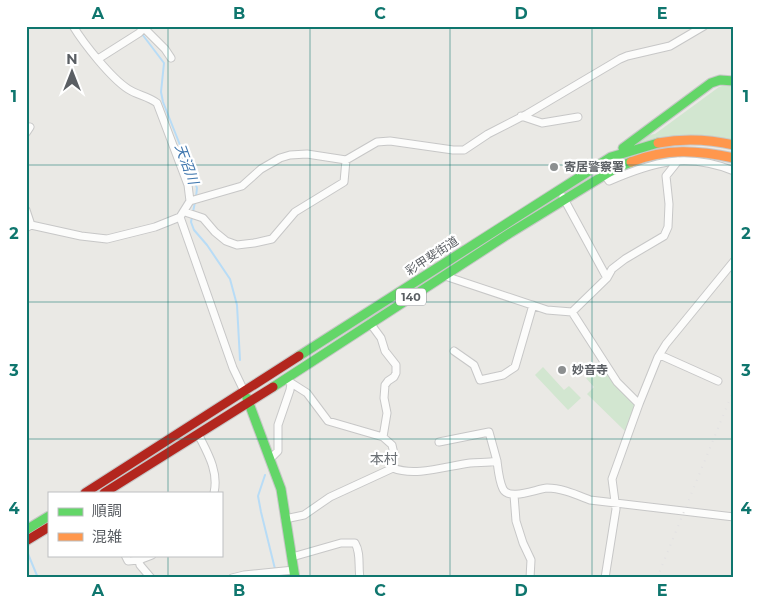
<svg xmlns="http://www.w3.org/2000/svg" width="760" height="604" font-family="Montserrat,'Noto Sans JP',sans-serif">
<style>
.green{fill:#d2e6d0}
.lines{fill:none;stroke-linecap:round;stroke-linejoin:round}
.stream{stroke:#b8dcf6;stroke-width:2}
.street-casing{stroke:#c7c7c7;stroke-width:9}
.fast-casing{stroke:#c7c7c7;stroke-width:11}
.slow-casing{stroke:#c7c7c7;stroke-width:11}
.jam-casing{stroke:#c7c7c7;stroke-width:11}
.street{stroke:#fcfcfb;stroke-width:7}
.fast{stroke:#63d668;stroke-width:9}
.slow{stroke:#ff974d;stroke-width:9}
.jam{stroke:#b3261e;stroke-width:9}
.rail{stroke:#e2e1e2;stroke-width:2;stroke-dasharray:1 6;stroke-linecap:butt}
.grid{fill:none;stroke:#0f766e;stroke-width:1;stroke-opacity:0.55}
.poi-dot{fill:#8c8f90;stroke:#fff;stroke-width:2}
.labels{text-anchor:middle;stroke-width:4.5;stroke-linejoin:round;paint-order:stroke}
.shield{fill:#fff;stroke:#8c8e92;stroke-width:1}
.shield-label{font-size:11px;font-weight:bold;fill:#5a5e63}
.poi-label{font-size:12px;font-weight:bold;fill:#5a5e63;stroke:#fff;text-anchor:start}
.street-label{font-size:12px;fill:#5a5e63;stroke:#fff}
.water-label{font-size:14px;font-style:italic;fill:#4077ae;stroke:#fff}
.neighbourhood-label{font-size:14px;fill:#6b7075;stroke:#fff}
.neatline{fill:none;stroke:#0f766e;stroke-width:2}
.grid-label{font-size:16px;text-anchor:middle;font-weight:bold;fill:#0f766e}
</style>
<rect width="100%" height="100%" fill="#eae9e5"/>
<path class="green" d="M725,85H734V139L638,142L647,135L655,134L719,87Z
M603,363L617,387L636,406L626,432L587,394L594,387L586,378Z
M543,367L564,390L569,386L581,398L568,410L535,375Z"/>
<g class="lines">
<path class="stream" d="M142,34L164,63L161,92L163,102L197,188L196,197
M193,212L195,202
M192,217L191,222L194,230L207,245L230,279L237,305L240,360
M265,475L258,496L261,512L275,569
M26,549L38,578"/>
<g class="street-casing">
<path id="street" d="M144,28L165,49L171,58
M98,59L139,33L144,28L143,26
M521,116L542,123L578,117
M26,133L30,127
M604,174L609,181C653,162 686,152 734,171
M563,197L607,278
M190,201L242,186L261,169L280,158L290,155L307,154L346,160L377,142L390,141L453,150H464L488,134L527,114L620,59L627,56L670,46L704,26
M26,210L31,225
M185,212L203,218L215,232L226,241L237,245L254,243L272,239L295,212L344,182L346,160
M180,217L233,368L244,391
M26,228L31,225L81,236L107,239L155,227L180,217L190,201L188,185L157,103C148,96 137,95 128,89C111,78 84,44 73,26
M445,276L547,310L572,312L617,382L639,404
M572,312L607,278L612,269L625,259L664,236L668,227L669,204L666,176L678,161
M370,323L381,338L385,351L396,365V373L394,377L388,381L385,385L384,398L387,413L383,437
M454,351L474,365L480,380L503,375L515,367L533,305
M660,355L718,381
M285,379L307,393L328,421L383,437L392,445L394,454L393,468C415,477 447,466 470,463C479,462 488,463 497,461C498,469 499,481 503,489C509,501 536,489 547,488C562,488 577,495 590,500L734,517
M198,434C207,452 219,471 214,493
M439,442L489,432L497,461
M270,459L278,451V425L290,390L291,383
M514,495L516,521L523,543L531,560L530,578
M285,519L304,515L330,497L393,468
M125,555L128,561L139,560L140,565L151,578
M292,557L341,543H355C361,553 358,566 360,578
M139,560L152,555
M232,578L244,575L294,570
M605,578L616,509L612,479L639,404L658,357L666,344L734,261"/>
</g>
<g class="fast-casing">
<path id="fast" d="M623,148L711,83L720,80L734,81
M299,356L611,157L658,143
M273,387L510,233L616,168L631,162
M247,398L281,489L295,578
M26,530L49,516"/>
</g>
<g class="slow-casing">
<path id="slow" d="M658,143C684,138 708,139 734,145
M631,162C666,148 697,150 734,158"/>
</g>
<g class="jam-casing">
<path id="jam" d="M85,493L299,356
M104,493L273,387
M26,541L49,527"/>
</g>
<use href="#street" class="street"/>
<use href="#fast" class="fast"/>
<use href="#slow" class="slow"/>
<use href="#jam" class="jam"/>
<path class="rail" d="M657,578L734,389"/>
</g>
<path class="grid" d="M168,26V493M310,26V578M450,26V578M592,26V578M26,165H734M26,302H734M26,439H734M168,555V578"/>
<g class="poi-dot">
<circle cx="554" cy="167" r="5"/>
<circle cx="562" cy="370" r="5"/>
</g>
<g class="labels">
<rect class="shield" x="396" y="288.5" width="30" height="17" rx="4"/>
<g class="shield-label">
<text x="411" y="301">140</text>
</g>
<g class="poi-label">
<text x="564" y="171">寄居警察署</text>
<text x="572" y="374">妙音寺</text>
</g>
<g class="street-label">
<text transform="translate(432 256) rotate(-33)" y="4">彩甲斐街道</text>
</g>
<g class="water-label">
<text transform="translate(187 164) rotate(70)" y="5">天沼川</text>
</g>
<g class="neighbourhood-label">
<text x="384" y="464">本村</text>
</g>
</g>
<rect width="760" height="604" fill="none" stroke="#ffffff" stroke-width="55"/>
<rect x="48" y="492" width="175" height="65" fill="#ffffff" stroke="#bdbfc1"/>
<rect x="58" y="508" width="25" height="8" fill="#63d668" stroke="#bdbfc1"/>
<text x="92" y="516" font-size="15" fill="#5a5e63">順調</text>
<rect x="58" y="533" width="25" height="8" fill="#ff974d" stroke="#bdbfc1"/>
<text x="92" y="542" font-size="15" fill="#5a5e63">混雑</text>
<g transform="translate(72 72)" stroke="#ffffff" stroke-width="4" paint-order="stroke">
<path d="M0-4L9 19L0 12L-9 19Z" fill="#5a5e63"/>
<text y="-8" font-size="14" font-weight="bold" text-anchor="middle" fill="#5a5e63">N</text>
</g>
<rect x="28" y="28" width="704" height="548" class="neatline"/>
<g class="grid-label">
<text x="98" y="19">A</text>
<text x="239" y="19">B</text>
<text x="380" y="19">C</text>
<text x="521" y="19">D</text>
<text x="662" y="19">E</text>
<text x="14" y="102">1</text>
<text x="746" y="102">1</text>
<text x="14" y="239">2</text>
<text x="746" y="239">2</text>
<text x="14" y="376">3</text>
<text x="746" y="376">3</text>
<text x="14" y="514">4</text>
<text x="746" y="514">4</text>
<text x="98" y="596">A</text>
<text x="239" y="596">B</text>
<text x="380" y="596">C</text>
<text x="521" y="596">D</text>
<text x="662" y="596">E</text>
</g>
</svg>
